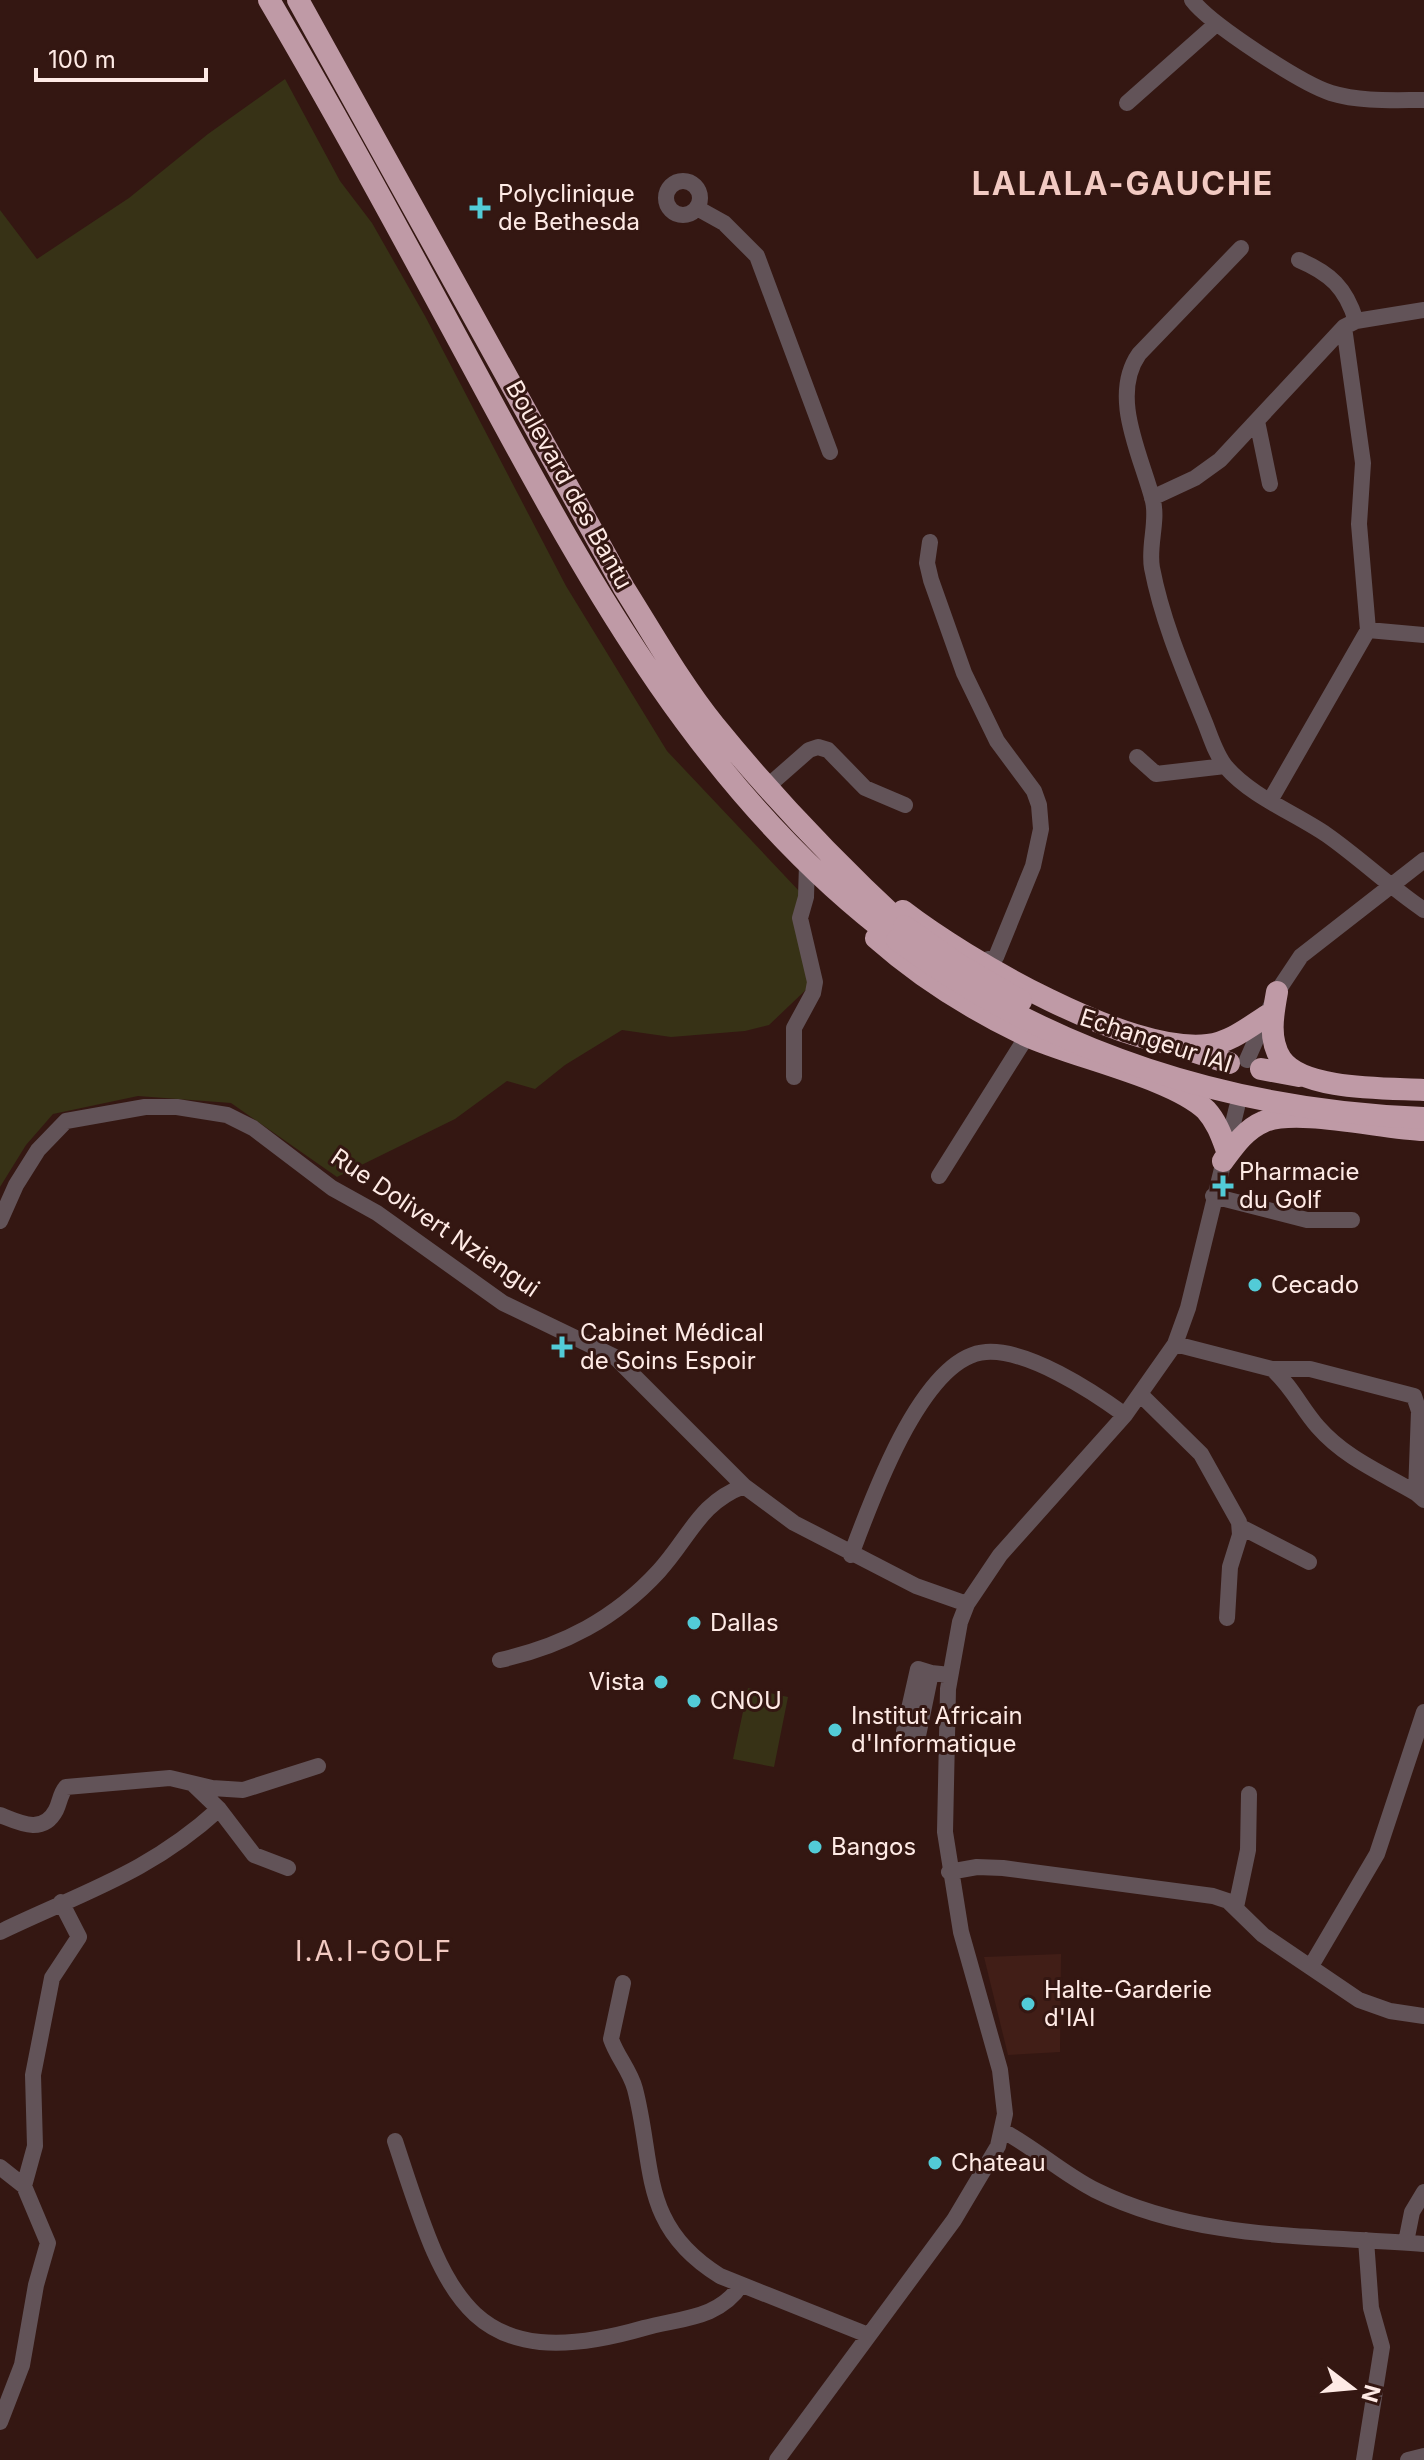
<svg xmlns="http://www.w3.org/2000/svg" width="1424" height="2460" font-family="Inter,sans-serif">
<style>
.built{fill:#411e17}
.green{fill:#373216}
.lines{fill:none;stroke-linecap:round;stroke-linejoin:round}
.minor{stroke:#625358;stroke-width:16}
.highway{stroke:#bf9aa6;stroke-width:22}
.highway-bridge{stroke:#bf9aa6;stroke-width:22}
.poi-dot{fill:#52cbd7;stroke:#341712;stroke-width:3}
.labels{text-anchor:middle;stroke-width:6;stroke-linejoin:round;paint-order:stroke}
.poi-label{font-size:24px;fill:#feeae5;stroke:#341712;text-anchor:start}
.street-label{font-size:24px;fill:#feeae5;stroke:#341712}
.quarter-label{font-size:28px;letter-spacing:2px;fill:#f2cac2;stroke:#341712}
.district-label{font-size:32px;font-weight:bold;letter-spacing:2px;fill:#f2cac2;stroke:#341712}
</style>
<rect width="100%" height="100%" fill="#341712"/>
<path class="built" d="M1061,1954L1060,2052L1008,2055L984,1957Z"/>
<path class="green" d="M285,79L340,181L372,223L425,316L566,586L667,751L800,892L811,985L769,1025L745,1031L671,1037L622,1030L565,1065L535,1089L507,1081L455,1119L337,1177L231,1103L138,1096L53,1114L26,1145L0,1187V210L37,259L129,198L208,134Z
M748,1688L788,1697L774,1767L733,1759Z"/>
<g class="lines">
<path class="minor" d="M1192,0C1210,24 1302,84 1331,93C1361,102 1393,100 1424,100
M1127,103L1215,25
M666 198a17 17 0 1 1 34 0a17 17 0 1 1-34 0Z
M697,208L724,223L757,256L830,452
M1241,248L1139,354C1109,397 1142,457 1153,501C1158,522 1148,546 1152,568C1162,620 1183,669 1203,718C1210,734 1215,754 1226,767C1252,797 1295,813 1327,835C1361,859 1390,887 1424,910
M1299,260C1330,273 1346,288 1356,321
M1257,421L1270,484
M1152,498L1195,478L1220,460L1344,327L1356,321L1424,310
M930,542L927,563L931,580L964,673L997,741L1034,791L1039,805L1041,829L1033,866L996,957L979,962
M1368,630L1424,635
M1137,757L1156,774L1225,766
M768,786L809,750L818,747L828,750L865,788L905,805
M1271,799L1368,630L1359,524L1363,463L1344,327
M1247,1060L1277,992L1301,956L1424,860
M794,1077V1028L813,993L815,982L800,918L806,897L807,864
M939,1176L1027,1036
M1213,1196L1307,1220H1352
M0,1221L16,1185L38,1150L66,1121L145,1107H177L227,1115L253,1128L332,1188L377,1213L503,1303L615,1357L744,1486L794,1523L916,1586L967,1604
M1175,1344L1272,1369H1310L1414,1396L1419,1411L1416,1493L1424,1500
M1272,1369C1292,1386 1301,1408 1318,1427C1345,1458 1382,1473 1416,1493
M1141,1395L1201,1454L1239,1522L1240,1535L1230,1567L1227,1618
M1241,1527L1309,1562
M851,1555C871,1502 922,1356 986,1352C1028,1349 1092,1391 1125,1415
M500,1660C563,1646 615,1619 659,1571C690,1537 699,1503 744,1486
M931,1673L918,1669L904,1731L910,1737L918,1736L931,1673L950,1675
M194,1785L219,1809L254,1855L288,1868
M0,1815C20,1823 43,1835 56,1810C60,1802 60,1794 66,1787L170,1778L212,1788L243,1790L318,1766
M949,1872L977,1867L1003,1868L1213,1896L1228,1901L1263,1935L1359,2000L1390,2011L1424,2016
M1236,1907L1248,1850L1249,1794
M0,1932C83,1892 149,1873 219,1809
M1311,1966L1377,1854L1424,1712
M623,1983L611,2039C617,2057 630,2070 635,2089C655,2166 639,2226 720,2276L868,2335
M1003,2131C1035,2148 1063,2174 1095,2190C1197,2241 1314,2235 1424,2244
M395,2141C444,2289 464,2380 644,2328C680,2318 719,2319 741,2285
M0,2167L24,2186L48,2243L36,2285L22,2365L0,2422
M24,2186L35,2146L33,2075L52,1978L79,1937L61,1902
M1406,2242L1412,2212L1424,2192
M777,2460L954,2220L998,2146L1005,2114L1000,2070L961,1932L945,1832L948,1689L960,1622L967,1604L1000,1555L1125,1415L1175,1344L1188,1308L1237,1107
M1364,2460L1382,2347L1371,2308L1366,2240
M1408,2460L1424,2456"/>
<path class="highway" d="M269,0C343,126 412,254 481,382C592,588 706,797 897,940
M298,0L624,588C653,634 681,684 715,726C772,796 837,864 904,926
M903,911C965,959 1129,1055 1208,1045C1231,1042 1249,1027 1268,1015
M876,938C920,977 971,1009 1025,1035C1072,1057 1171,1077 1206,1110C1216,1121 1221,1134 1226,1148
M1277,992C1273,1014 1268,1039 1281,1059C1303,1091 1388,1088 1424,1090
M1189,1050L1229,1063
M1261,1069L1299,1076
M1223,1161C1234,1146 1246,1129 1263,1122C1295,1107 1384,1129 1424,1130"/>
<path class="highway-bridge" d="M904,926L958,964L1021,1001
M897,940C1051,1054 1234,1111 1424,1118"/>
</g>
<g class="poi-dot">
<path d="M476 196h8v8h8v8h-8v8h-8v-8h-8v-8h8z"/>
<path d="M1219 1174h8v8h8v8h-8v8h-8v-8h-8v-8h8z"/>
<circle cx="1255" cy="1285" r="8"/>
<path d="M558 1335h8v8h8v8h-8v8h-8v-8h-8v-8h8z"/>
<circle cx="694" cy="1623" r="8"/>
<circle cx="661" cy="1682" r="8"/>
<circle cx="694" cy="1701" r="8"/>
<circle cx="835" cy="1730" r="8"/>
<circle cx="815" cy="1847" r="8"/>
<circle cx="1028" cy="2004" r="8"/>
<circle cx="935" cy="2163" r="8"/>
</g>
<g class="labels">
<g class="poi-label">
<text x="498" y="202">Polyclinique<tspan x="498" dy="28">de Bethesda</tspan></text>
<text x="1239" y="1180">Pharmacie<tspan x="1239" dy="28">du Golf</tspan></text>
<text x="1271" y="1293">Cecado</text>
<text x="580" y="1341">Cabinet Médical<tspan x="580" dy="28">de Soins Espoir</tspan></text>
<text x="710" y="1631">Dallas</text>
<text x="645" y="1690" text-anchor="end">Vista</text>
<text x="710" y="1709">CNOU</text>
<text x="851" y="1724">Institut Africain<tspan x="851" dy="28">d'Informatique</tspan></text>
<text x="831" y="1855">Bangos</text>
<text x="1044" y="1998">Halte-Garderie<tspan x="1044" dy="28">d'IAI</tspan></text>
<text x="951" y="2171">Chateau</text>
</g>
<g class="street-label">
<text transform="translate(569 485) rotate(61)" y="8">Boulevard des Bantu</text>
<text transform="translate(1156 1041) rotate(18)" y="8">Echangeur IAI</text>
<text transform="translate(435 1223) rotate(34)" y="8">Rue Dolivert Nziengui</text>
</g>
<g class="quarter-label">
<text x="374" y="1961">I.A.I-GOLF</text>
</g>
<g class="district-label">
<text x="1123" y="195">LALALA-GAUCHE</text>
</g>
</g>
<g transform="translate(1352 2388) rotate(106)" stroke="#341712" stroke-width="6" paint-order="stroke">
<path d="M0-6L14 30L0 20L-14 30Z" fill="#feeae5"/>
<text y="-12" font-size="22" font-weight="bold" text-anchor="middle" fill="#feeae5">N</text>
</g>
<path d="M36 68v12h170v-12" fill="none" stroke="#feeae5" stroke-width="4"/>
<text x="48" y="68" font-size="24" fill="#feeae5" stroke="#341712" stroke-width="6" paint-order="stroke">100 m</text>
</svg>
